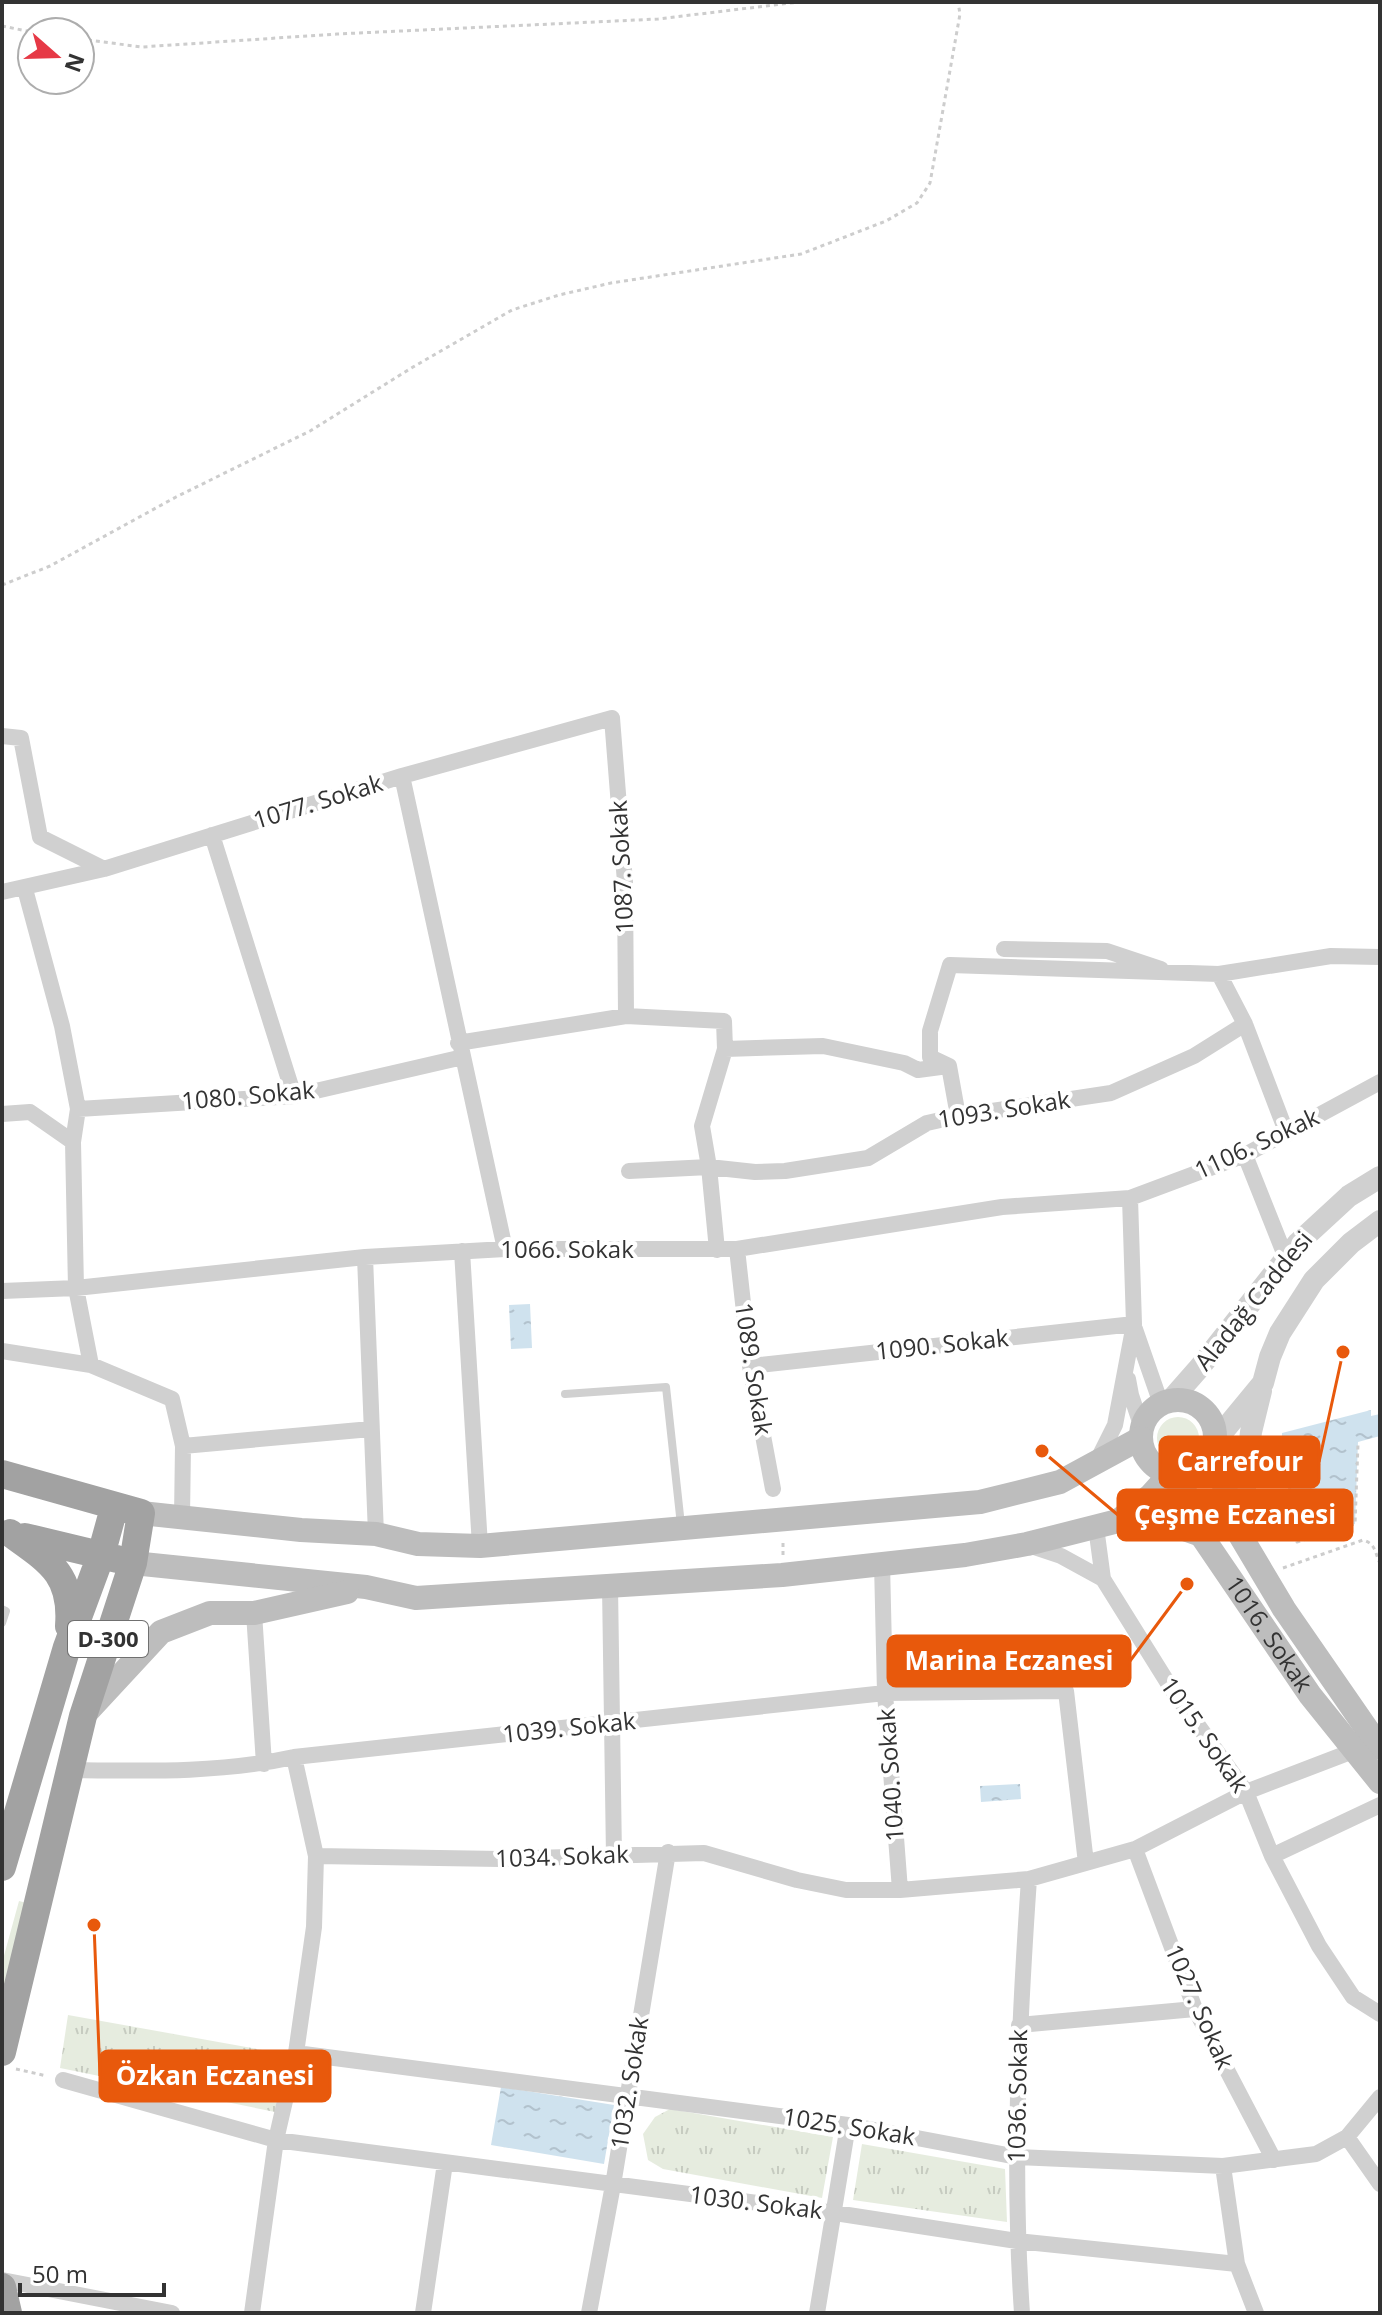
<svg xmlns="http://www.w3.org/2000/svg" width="1382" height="2315" font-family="'Open Sans',sans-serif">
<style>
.grass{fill:#e6ecdf}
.park{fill:url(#park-tufts)}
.water{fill:url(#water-ripples)}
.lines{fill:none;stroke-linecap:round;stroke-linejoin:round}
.path{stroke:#cdcdcd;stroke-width:3;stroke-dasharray:4 4;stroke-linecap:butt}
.service{stroke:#d0d0d0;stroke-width:8}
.minor{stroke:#d0d0d0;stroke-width:16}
.tertiary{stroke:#d0d0d0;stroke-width:22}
.secondary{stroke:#bdbdbd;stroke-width:24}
.trunk{stroke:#a2a2a2;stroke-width:28}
.labels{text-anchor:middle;stroke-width:8;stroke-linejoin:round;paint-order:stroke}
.shield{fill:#fff;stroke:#707070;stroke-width:2}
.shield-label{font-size:22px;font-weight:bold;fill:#333}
.street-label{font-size:24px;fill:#333;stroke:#fff}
.leader{fill:none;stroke:#e8590c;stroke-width:3}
.callout-dot{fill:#e8590c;stroke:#fff;stroke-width:3}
.callout{fill:#e8590c;stroke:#e8590c;stroke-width:3}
.callout-label{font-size:26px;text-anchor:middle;font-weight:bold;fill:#fff}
</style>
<defs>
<pattern id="park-tufts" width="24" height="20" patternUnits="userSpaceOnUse" patternTransform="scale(2)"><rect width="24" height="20" fill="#e6ecdf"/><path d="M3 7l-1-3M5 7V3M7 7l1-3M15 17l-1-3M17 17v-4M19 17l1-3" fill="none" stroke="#c6cbc0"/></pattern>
<pattern id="water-ripples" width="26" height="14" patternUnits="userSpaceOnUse" patternTransform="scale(2)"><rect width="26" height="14" fill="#cfe2ee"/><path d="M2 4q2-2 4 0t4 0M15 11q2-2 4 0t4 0" fill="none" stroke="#b2c2cd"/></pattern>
</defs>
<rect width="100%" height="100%" fill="#fff"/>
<path class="grass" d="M1157 1438a21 21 0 1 1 42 0a21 21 0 1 1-42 0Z
M19,1901L27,1903L2,1994V1963Z"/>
<path class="park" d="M68,2015L285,2054L275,2112L60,2068Z
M670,2109L833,2137L822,2198L663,2169L648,2160L643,2134L655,2117Z
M862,2144L1005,2169L1007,2222L853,2200Z"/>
<path class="water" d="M530,1304L532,1348L511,1349L509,1305Z
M1371,1410V1416L1380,1414V1436L1358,1442L1355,1524L1297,1542L1286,1463H1281L1282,1433Z
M1020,1784L1021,1799L981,1802L980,1786Z
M501,2087L614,2105L604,2164L491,2145Z"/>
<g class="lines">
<path class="path" d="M2,26L32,32
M80,39L142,47L337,34L658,19L799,2
M2,585L50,566L176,497L310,431L413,367L512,310L559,295L611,283L801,254L886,221L917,203L930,183L960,14L958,2
M1286,1462L1297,1542L1355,1524L1358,1444
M783,1555V1539
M1283,1568L1363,1540C1377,1544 1375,1555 1380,1563
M16,2069L47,2076"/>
<path class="service" d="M565,1394L666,1387L681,1525
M2,1609L6,1611L2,1623"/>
<path class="minor" d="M2,736L21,738L40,837L104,869
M402,776L505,1249
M212,835L294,1096
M25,889L62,1026L78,1109L73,1142L76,1288L91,1365L172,1399L183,1446L182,1517
M2,892L104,869L402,776L612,718L625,882L626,1016
M1004,949L1107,951L1161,969
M1219,974L1245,1024L1287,1134
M458,1043L626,1016L724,1021L725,1049L702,1126L709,1167L717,1250
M725,1049L823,1046L904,1063L918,1070L948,1066
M78,1109L294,1096L463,1057
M2,1114L30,1112L73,1142
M958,1116L949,1066L930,1057V1031L950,965L1219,974L1331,956L1380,957
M1245,1155L1286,1258
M629,1171L709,1167L755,1172L785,1171L868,1158L927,1123L958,1116L1111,1093L1194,1056L1245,1024
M737,1249L750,1366L773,1489
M462,1251L480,1546
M365,1257L376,1534
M2,1291L76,1288L365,1257L505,1249H737L1002,1207L1130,1198L1245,1155L1380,1082
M1135,1329L1161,1404
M2,1351L91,1365
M750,1366L1134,1324
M1128,1379L1131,1395L1142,1428
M183,1446L371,1429
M1098,1459L1115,1425L1134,1324L1130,1198
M1096,1527L1103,1579L1171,1688L1246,1792L1272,1856L1319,1946L1353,1997L1380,2014
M1028,1545L1061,1556L1103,1579
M882,1563L885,1693L900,1890
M610,1586L614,1857
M254,1613L264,1764
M72,1770C147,1771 221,1773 294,1757L885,1693L1066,1691L1086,1863
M1135,1849L1195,2009L1274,2160
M316,1856L500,1859L704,1853L797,1880L846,1890H900L1029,1879L1135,1849L1246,1792L1353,1751
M1272,1856L1380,1805
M1019,2025L1195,2009
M296,2053L848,2125L1017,2157L1223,2166L1316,2154L1347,2137L1380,2097
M63,2080L276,2140L835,2213L1017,2241L1237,2264
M1347,2137L1380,2184
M1223,2166L1237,2264L1256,2313
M2,2280L172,2313
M252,2313L276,2140L296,2053L314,1927L316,1856L294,1757
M423,2313L445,2163
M589,2313L613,2185L668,1852
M817,2313L848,2125
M1022,2313C1012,2168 1019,2024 1029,1879"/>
<path class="tertiary" d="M1171,1400L1200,1367L1298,1243L1349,1196L1380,1177
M1216,1440L1263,1383L1270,1357L1280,1333L1314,1280L1351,1243L1380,1221
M1240,1534L1251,1432L1261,1391"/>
<g class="secondary">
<circle cx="1178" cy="1437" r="37"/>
<path d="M1213,1452L1240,1535L1284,1609L1380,1748"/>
<path id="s1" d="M1179,1475L1201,1535L1310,1695L1380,1782"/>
<path d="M141,1513L301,1530L376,1534L418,1544L480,1546L980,1502L1060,1482L1141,1438"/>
<path d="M1118,1521L1167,1523L1201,1535"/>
<path d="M133,1563L366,1587L416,1598L782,1575L965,1555L1027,1544L1118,1521L1150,1496L1170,1474"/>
<path d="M85,1714L161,1632L210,1613H254L347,1592"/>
</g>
<path class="trunk" d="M2,1474L141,1513L133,1563L83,1716L2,2052
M10,1533C49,1561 73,1574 69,1626
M25,1537L117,1559
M2,1867L67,1647L101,1555L114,1508
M2,2287L8,2313"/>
</g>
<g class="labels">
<rect class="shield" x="68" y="1621" width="80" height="36" rx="6"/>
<g class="shield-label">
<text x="108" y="1647">D-300</text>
</g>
<g class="street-label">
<text transform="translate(318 802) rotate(-17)" y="8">1077. Sokak</text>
<text transform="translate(622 867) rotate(-93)" y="8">1087. Sokak</text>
<text transform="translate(248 1096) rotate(-5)" y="8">1080. Sokak</text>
<text transform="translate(1004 1110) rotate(-9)" y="8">1093. Sokak</text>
<text transform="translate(1257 1144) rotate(-25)" y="8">1106. Sokak</text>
<text x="567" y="1258">1066. Sokak</text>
<text transform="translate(1254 1301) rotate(-51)" y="8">Aladağ Caddesi</text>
<text transform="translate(942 1345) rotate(-6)" y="8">1090. Sokak</text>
<text transform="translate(753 1369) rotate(81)" y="8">1089. Sokak</text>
<text dy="8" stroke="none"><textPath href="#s1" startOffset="184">1016. Sokak</textPath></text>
<text transform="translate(569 1728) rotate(-6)" y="8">1039. Sokak</text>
<text transform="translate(1204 1735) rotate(55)" y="8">1015. Sokak</text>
<text transform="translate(891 1775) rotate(-94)" y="8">1040. Sokak</text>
<text transform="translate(562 1857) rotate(-2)" y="8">1034. Sokak</text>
<text transform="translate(1199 2007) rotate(66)" y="8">1027. Sokak</text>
<text transform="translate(630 2083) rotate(-81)" y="8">1032. Sokak</text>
<text transform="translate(1018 2096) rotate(-89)" y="8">1036. Sokak</text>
<text transform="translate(849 2127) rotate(9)" y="8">1025. Sokak</text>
<text transform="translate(756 2203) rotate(7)" y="8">1030. Sokak</text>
</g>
</g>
<path class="leader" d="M1343 1352L1319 1462M1042 1451L1118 1515M1187 1584L1130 1661M94 1925L100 2076"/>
<g class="callout-dot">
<circle cx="1343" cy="1352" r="8"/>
<circle cx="1042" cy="1451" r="8"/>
<circle cx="1187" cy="1584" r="8"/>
<circle cx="94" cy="1925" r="8"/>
</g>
<g class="callout">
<rect x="1160" y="1437" width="159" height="50" rx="8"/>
<rect x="1118" y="1490" width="234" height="50" rx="8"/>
<rect x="888" y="1636" width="242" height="50" rx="8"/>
<rect x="100" y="2051" width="230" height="50" rx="8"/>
</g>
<g class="callout-label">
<text x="1240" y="1471">Carrefour</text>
<text x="1235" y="1524">Çeşme Eczanesi</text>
<text x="1009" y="1670">Marina Eczanesi</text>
<text x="215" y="2085">Özkan Eczanesi</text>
</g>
<rect width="1382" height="2315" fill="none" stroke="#333333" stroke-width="8"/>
<g transform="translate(56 56) rotate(110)"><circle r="38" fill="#ffffff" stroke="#adadad" stroke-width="2"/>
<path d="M0-6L14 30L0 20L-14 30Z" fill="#e63946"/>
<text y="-12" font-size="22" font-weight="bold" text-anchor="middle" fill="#333333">N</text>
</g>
<path d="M20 2283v12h144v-12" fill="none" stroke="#333333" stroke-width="4"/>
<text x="32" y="2283" font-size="24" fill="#333333" stroke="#ffffff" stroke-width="6" paint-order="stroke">50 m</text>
</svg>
